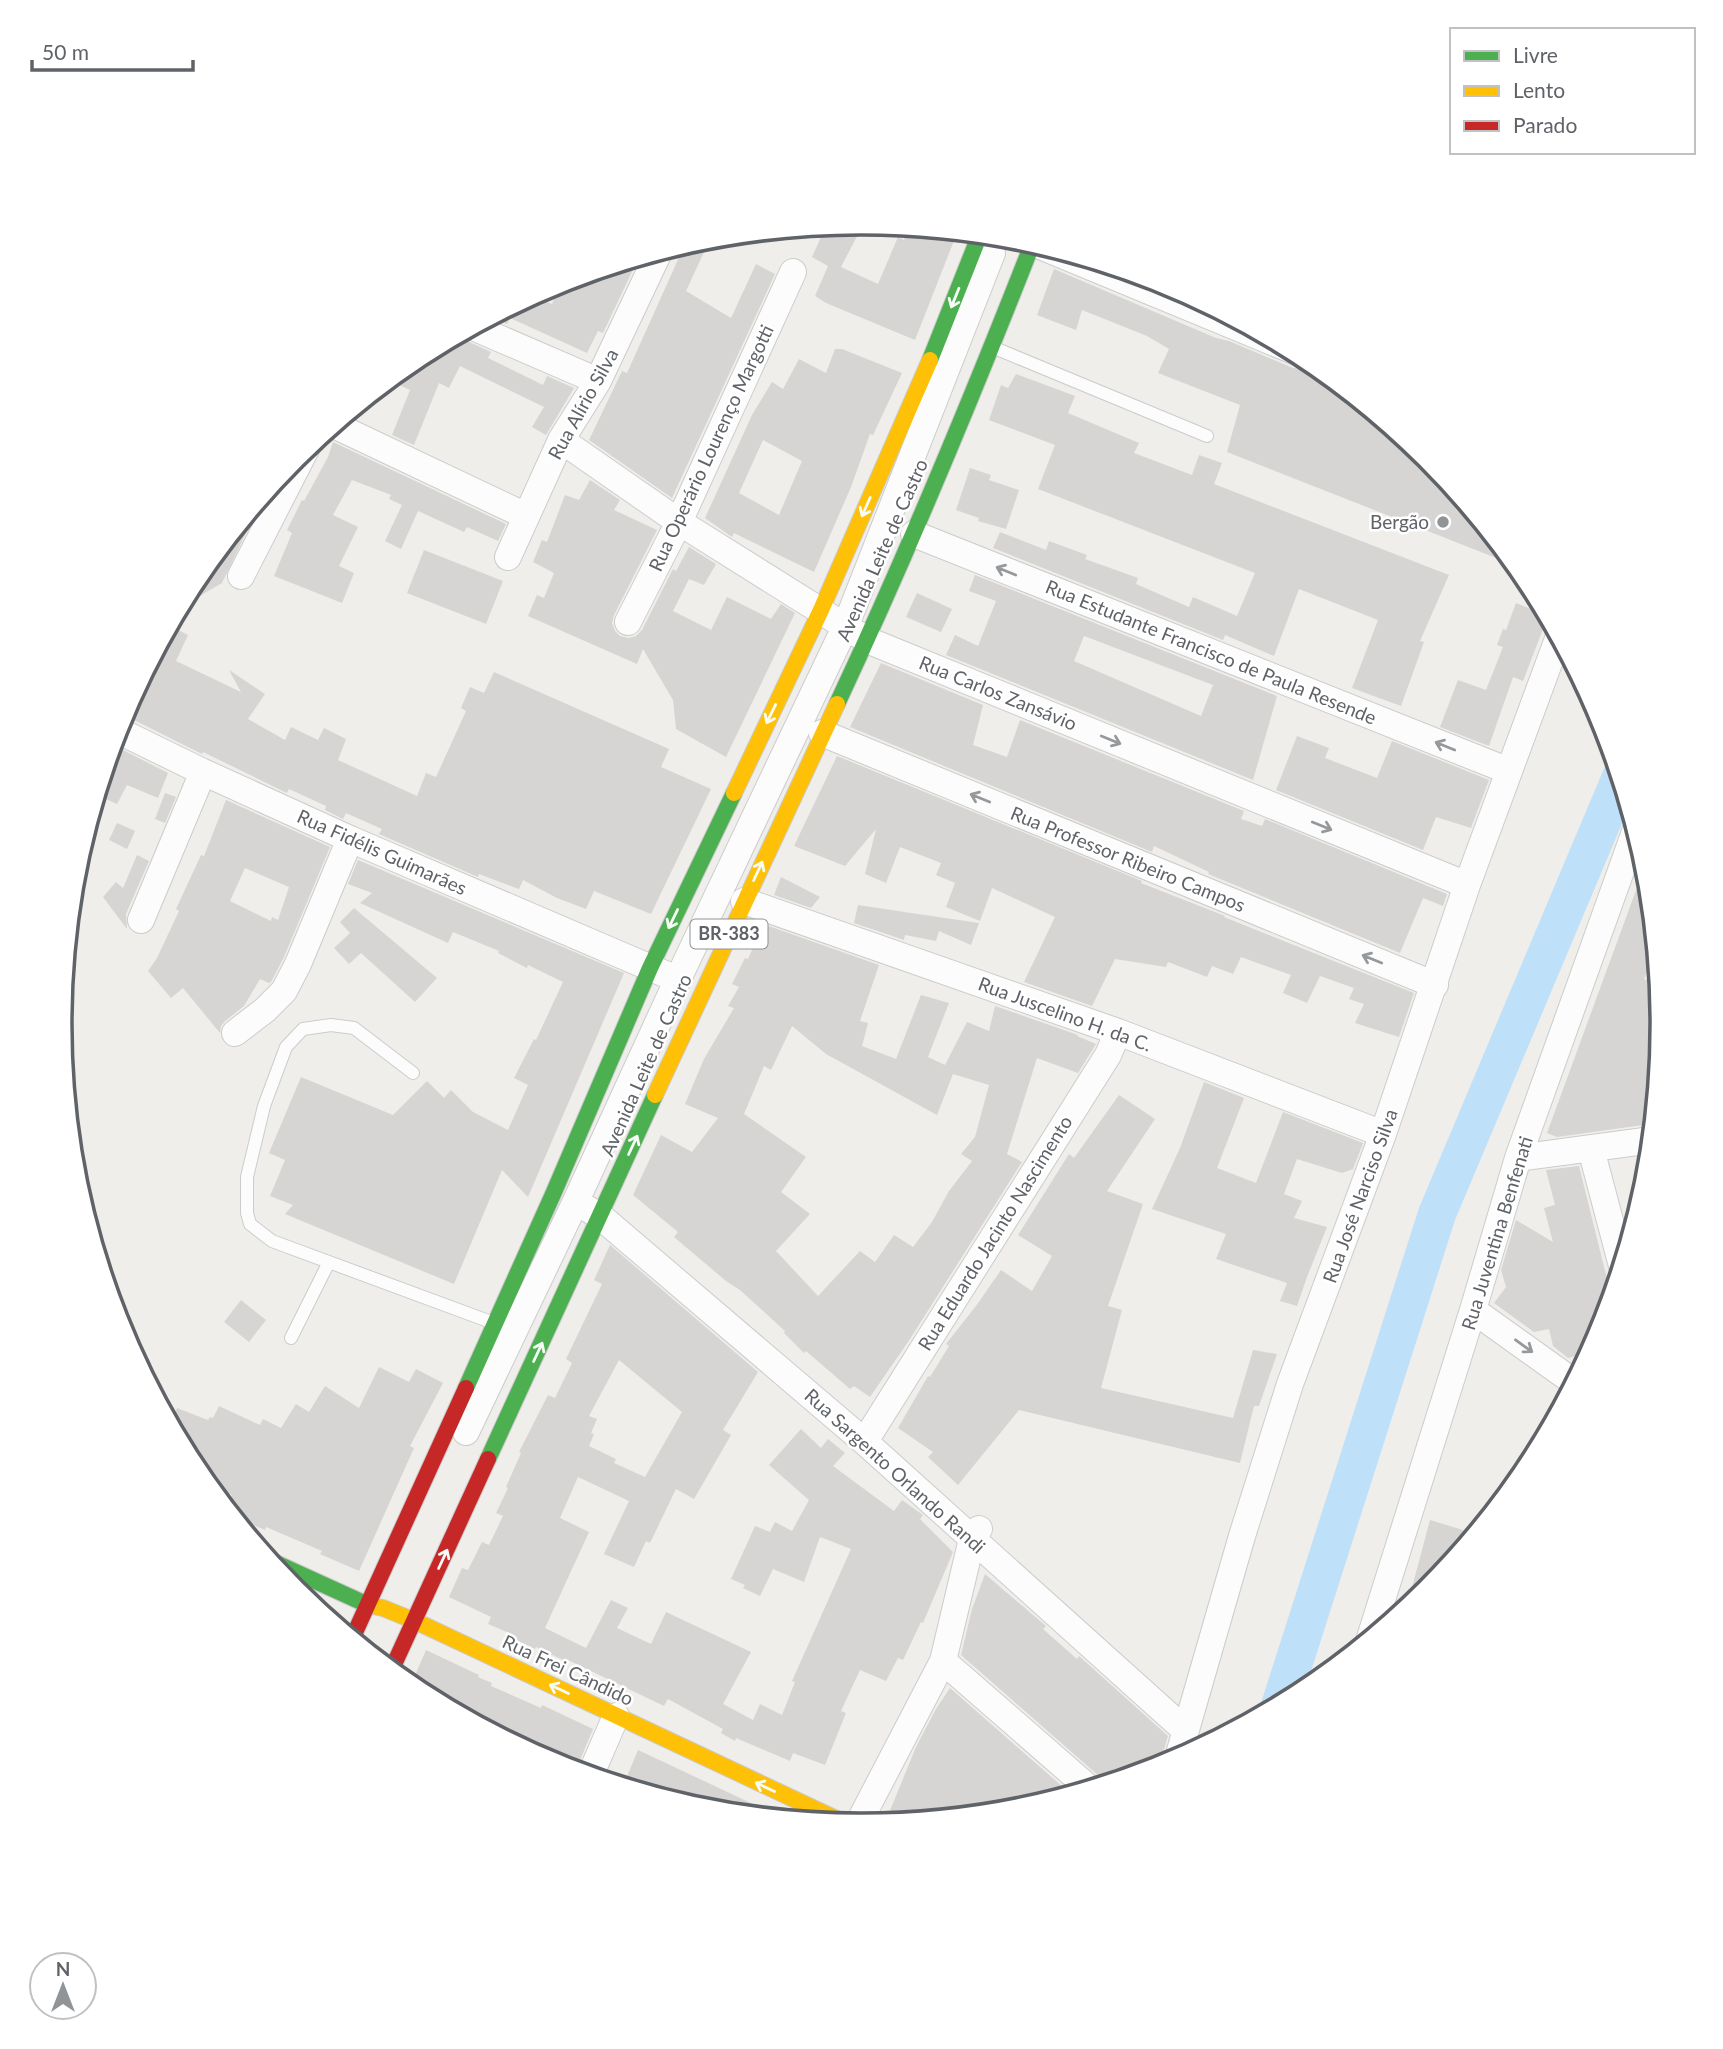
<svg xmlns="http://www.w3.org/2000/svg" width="1723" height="2049" font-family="Lato,sans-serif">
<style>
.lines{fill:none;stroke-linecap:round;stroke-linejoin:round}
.river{stroke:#bfe0f9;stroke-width:38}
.building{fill:#d6d5d3;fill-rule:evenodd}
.lane-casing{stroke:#cbcccc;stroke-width:14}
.street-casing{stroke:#cbcccc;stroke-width:28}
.fast-casing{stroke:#cacacb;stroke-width:18}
.slow-casing{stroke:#cacacb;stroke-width:18}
.jam-casing{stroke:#cacacb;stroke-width:18}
.lane{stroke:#fdfcfc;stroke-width:12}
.street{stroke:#fdfcfc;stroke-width:26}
.fast{stroke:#4caf50;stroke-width:16}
.slow{stroke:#ffc107;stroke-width:16}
.jam{stroke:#c62828;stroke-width:16}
.oneway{stroke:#f6fbf6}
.oneway2{stroke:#96999c}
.poi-dot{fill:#919496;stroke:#fff;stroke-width:2.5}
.labels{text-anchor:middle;stroke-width:5;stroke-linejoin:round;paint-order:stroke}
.shield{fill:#fff;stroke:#8f9295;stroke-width:2}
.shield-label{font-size:18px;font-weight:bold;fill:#5f6368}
.street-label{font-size:19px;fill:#5f6368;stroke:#fff}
.poi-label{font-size:19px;fill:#5f6368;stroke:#fff;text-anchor:end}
.rim{fill:none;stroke:#5f6368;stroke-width:3.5}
</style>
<rect width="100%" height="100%" fill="#efeeea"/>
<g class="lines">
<path class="river" d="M1280,1706L1437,1214L1621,777"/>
</g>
<path class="building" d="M864,223L841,267L878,284L898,237L904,240L909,227L957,233L915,340L826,303L815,296L828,266L812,257L826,226Z
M711,237L686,291L731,318L756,264L775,274L672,498L589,440L622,371L627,373L685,244Z
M633,260L637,261L603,333L598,331L587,353L510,318L507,324L491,318L531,296L552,304L561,281Z
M1054,269L1216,338L1229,341L1293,368L1301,369L1337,382L1429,458L1519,567L1227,452L1240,405L1158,373L1169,349L1147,336L1082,310L1076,330L1037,315Z
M459,334L467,341L491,352L488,358L543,385L547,376L574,388L546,435L532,427L544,407L460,366L449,388L439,383L414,445L392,435L410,390L389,380L416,357Z
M835,349H842L902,373L873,435L870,434L851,487L814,572L734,533L732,537L705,518L752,415L772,382L783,389L799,359L826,373ZM763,440L802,461L779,515L739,493Z
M1016,374L1075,396L1068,413L1139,443L1134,453L1192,475L1199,455L1222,463L1214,484L1449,575L1420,641L1424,642L1401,706L1352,688L1378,620L1299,589L1274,656L1225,635L1223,640L993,548L1000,532L1046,550L1049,541L1087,555L1085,559L1138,578L1136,584L1189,607L1193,597L1237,616L1255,573L1038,489L1055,445L989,420L1001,385L1008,388Z
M333,442L506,524L498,541L467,527L464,532L418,511L401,549L385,541L402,505L389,499L391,495L352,480L333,515L358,527L339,566L354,573L342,603L274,576L292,533L287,530L302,500L304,501L328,457Z
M970,468L991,475L989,480L1019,490L1006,529L978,521L979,518L956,510Z
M590,480L620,500L614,510L657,530L614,615L612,623L615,631L620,636L629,638L636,636L642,630L673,569L676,571L689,547L716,564L704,585L689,579L673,611L711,630L727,597L771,619L781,604L795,613L726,757L676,729L673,700L643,649L637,664L528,616L537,595L544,598L554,573L533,562L542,540L547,542L565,495L579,500Z
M250,511L255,514L222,583L198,597L191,587L195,579Z
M424,550L503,581L486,624L407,593Z
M975,575L1277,696L1253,780L946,655L955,635L978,646L996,601L969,591ZM1084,636L1213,685L1201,716L1074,661Z
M917,593L952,609L941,632L906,617Z
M1516,603L1548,616L1523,681L1513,677L1489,746L1440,727L1458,680L1486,690L1503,647L1497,645L1503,629L1506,630Z
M170,626L188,635L176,661L241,692L229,670L265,694L248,719L285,740L291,727L318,740L324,728L346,739L338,760L417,796L426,773L436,777L466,711L461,708L470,687L484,693L494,672L669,749L661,767L711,789L651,914L594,891L586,909L557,898L523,880L519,889L479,874L478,877L379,834L382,829L346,813L343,819L325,810L326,806L289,789L287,793L203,752L202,754L122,714Z
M881,663L983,705L973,745L1007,757L1020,720L1244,811L1241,819L1262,826L1265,819L1447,894L1443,906L1423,898L1400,953L1208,874L1209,872L1154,846L1152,852L850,727Z
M1297,736L1329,748L1325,758L1377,778L1392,741L1489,780L1471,828L1436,817L1423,850L1276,790Z
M115,746L168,773L158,798L127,785L117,804L97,795L107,762Z
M837,756L1142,881L1141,883L1225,916L1224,917L1414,993L1399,1037L1355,1023L1364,1004L1349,999L1354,988L1320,976L1307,1003L1283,993L1291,975L1241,957L1233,974L1212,966L1207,977L1168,962L1166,967L1115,959L1092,1006L1024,982L1055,917L992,888L980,921L946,907L955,883L936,875L941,863L900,847L886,883L865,874L876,829L845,866L794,846Z
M165,793L176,797L165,823L155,819Z
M226,800L330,847L284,957L271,982L269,983L260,979L244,1006L225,1021L221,1026L220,1033L183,988L171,998L148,971L157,958L179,911L176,909L201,855L204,856ZM245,868L289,887L278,920L272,917L271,921L230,901Z
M117,823L135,831L127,849L109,840Z
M137,855L149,861L126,914L127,929L103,897L116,882L123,888Z
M358,860L624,973L528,1197L502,1170L454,1284L285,1214L293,1205L270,1196L285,1160L269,1153L301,1077L393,1115L427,1081L444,1098L451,1090L473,1112L508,1130L528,1085L514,1078L534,1039L536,1040L563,982L528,965L527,968L498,953L499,951L453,932L448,943L360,903L372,893L348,884Z
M1646,863L1656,948L1644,979L1660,985L1663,1025L1654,1121L1642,1122L1643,1125L1557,1137L1547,1133Z
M781,877L820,897L811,908L774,895Z
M858,905L911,913L979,923L971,945L939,931L936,941L905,935L904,940L854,923Z
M354,908L437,978L415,1002L361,953L349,964L334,948L350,933L340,922Z
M763,924L879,965L860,1021L868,1023L862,1046L896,1059L921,995L949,1003L928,1057L945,1065L967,1022L989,1031L995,1006L1078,1035L1077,1036L1096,1044L1078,1073L1037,1058L1007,1154L1022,1162L910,1339L870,1397L854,1386L850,1389L806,1351L804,1353L784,1333L785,1331L740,1290L726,1281L674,1237L678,1232L633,1195L661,1135L692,1152L718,1118L685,1104L704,1059L734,1008L728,1006L739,987L732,984L745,958L748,959ZM792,1026L826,1054L937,1115L953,1074L989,1085L975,1137L961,1154L972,1161L949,1191L932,1222L913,1247L894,1235L875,1262L860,1251L818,1296L776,1251L810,1214L781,1192L806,1157L744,1114L764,1066L771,1070Z
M1204,1082L1244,1098L1217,1168L1256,1183L1283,1112L1363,1143L1353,1169L1342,1173L1297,1159L1284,1194L1302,1201L1294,1218L1327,1227L1307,1277L1297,1306L1280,1301L1287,1283L1216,1259L1226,1234L1152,1209L1180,1148Z
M1119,1095L1155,1119L1107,1191L1143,1204L1108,1306L1122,1310L1101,1388L1233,1418L1253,1350L1277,1354L1259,1406H1254L1240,1463L1019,1410L958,1485L928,1457L933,1452L898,1428L928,1376L930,1377L949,1346L946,1344L976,1306L1001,1270L1032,1291L1052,1256L1018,1235L1069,1154L1074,1158Z
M1579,1166L1612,1299L1602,1332L1591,1352L1568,1358L1553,1346L1549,1329L1534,1332L1494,1303L1506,1287L1501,1270L1516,1220L1553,1242L1544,1208L1555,1205L1546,1170Z
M610,1245L758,1372L723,1430L731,1435L694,1499L676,1489L650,1543L646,1541L634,1567L604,1554L629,1501L578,1477L560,1518L589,1532L545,1628L586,1648L611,1600L628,1608L617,1628L651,1644L666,1612L751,1652L723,1704L753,1720L760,1704L782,1715L795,1682L792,1681L851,1549L820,1537L804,1582L773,1569L760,1596L743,1588L745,1585L731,1579L755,1526L770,1532L775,1522L792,1531L809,1500L769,1465L801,1429L821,1448L828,1439L845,1453L833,1466L894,1511L902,1500L923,1515L920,1519L953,1552L923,1623L921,1622L903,1660L898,1658L886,1681L860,1670L841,1711L846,1713L825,1765L793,1753L790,1761L736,1738L735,1741L721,1733L723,1729L668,1699L664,1706L568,1660L567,1662L536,1647L535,1649L508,1636L509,1633L488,1624L491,1617L449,1597L462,1568L468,1570L482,1542L489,1545L503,1516L496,1513L508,1488L506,1487L521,1453L519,1452L548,1395L555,1398L572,1363L566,1359L602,1284L594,1280ZM619,1360L682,1412L645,1477L614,1463L616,1459L589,1446L594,1434L591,1433L597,1419L589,1416Z
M241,1300L266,1320L249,1342L224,1322Z
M379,1367L409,1382L416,1369L443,1383L410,1446L414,1448L359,1571L320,1554L322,1551L266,1527L265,1530L232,1516L226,1508L232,1495L205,1482L194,1469L171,1426L177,1408L208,1420L210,1417L213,1418L219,1406L260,1425L263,1419L281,1428L296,1404L309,1412L325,1386L359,1408Z
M1430,1520L1476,1534L1428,1592L1406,1610Z
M985,1574L1046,1626L1043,1629L1077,1659L1079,1656L1168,1736L1158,1769L1105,1785L1100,1777L961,1655L972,1609Z
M426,1650L479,1675L478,1677L492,1683L491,1686L541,1708L542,1705L593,1729L575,1772L554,1765L537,1756L539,1752L493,1732L466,1718L470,1710L438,1696L435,1702L416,1691L407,1684L414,1673H416Z
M950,1688L1064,1788L1051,1801L1018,1811L907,1822L889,1813L916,1747L936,1709Z
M638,1750L785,1819L705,1811L623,1786Z"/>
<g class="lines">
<g class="lane-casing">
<path id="lane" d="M997,349L1207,436
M413,1073L354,1028L331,1025L303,1029L286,1047L264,1106L247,1177V1213L250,1224L272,1241L491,1322
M291,1338L329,1262"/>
</g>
<g class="street-casing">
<path id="street" d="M1033,243L1299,353
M473,327L598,381
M334,425L526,516
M561,440L679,522L867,640L1467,885
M914,534L1509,771
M508,557L561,440L598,381L659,252
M241,576L307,447
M628,622L679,522L793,272
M117,730L203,772L350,839L665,974
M822,733L1435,985
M744,901L1118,1032L1383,1134
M141,920L203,772
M235,1033L265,1010L284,991L298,964L350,839
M1591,1149L1622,1266
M1518,1158L1652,1140
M588,1209L601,1217L866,1443L1185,1730
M1473,1310L1575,1383
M466,1432L576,1201L678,979L846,625L992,253
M866,1443L870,1433L1108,1055L1118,1032
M1369,1641L1473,1310L1518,1158L1636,829
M943,1661L1090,1789
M1177,1761L1242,1536L1290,1384L1383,1134L1467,885L1559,636
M590,1776L616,1716
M857,1826L943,1661L972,1539L979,1529"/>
</g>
<g class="fast-casing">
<path id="fast" d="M930,360L980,234
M837,704C908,552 972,398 1033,242
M466,1388L554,1192L650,968L734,793
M488,1459L655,1095
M267,1559L368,1605"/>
</g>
<g class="slow-casing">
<path id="slow" d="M734,793L821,610L930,360
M655,1095L837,704
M368,1605L383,1608L415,1621L849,1825"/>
</g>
<g class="jam-casing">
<path id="jam" d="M352,1639L466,1388
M391,1671L488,1459"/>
</g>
<use href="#lane" class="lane"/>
<use href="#street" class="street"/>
<use href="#fast" class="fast"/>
<use href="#slow" class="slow"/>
<use href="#jam" class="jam"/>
</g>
<defs><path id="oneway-shaft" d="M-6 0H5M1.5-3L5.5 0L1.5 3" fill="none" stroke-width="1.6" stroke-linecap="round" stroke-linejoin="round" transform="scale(1.75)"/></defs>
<g class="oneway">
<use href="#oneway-shaft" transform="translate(955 298) rotate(112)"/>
<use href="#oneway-shaft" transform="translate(866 507) rotate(114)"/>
<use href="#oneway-shaft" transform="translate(771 714) rotate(116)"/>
<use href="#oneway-shaft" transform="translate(758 871) rotate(-65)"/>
<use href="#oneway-shaft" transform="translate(673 919) rotate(116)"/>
<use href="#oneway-shaft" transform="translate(633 1145) rotate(-65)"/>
<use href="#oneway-shaft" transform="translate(538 1352) rotate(-65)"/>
<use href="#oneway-shaft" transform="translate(443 1559) rotate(-65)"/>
<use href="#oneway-shaft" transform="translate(559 1689) rotate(-155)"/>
<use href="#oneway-shaft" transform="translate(765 1787) rotate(-155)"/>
</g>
<g class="oneway2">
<use href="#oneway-shaft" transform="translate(1006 571) rotate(-158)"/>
<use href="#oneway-shaft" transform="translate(1111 740) rotate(22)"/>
<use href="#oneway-shaft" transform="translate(1445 746) rotate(-158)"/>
<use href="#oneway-shaft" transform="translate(980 798) rotate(-158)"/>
<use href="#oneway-shaft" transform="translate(1322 826) rotate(22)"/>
<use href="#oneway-shaft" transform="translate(1372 959) rotate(-158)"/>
<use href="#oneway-shaft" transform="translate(1524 1346) rotate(36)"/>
</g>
<circle class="poi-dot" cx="1443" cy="522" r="7"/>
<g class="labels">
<rect class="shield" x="690.5" y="919.5" width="77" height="29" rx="5"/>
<g class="shield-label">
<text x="729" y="940">BR-383</text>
</g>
<g class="street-label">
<text transform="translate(583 404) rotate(-61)" y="7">Rua Alírio Silva</text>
<text transform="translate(711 448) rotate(-65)" y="7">Rua Operário Lourenço Margotti</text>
<text transform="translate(882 550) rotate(-66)" y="7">Avenida Leite de Castro</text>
<text transform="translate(1211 652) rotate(22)" y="7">Rua Estudante Francisco de Paula Resende</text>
<text transform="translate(998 693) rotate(22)" y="7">Rua Carlos Zansávio</text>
<text transform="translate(382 852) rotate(24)" y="7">Rua Fidélis Guimarães</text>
<text transform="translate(1128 859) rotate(22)" y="7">Rua Professor Ribeiro Campos</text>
<text transform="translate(1065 1014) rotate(20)" y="7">Rua Juscelino H. da C.</text>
<text transform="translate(646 1065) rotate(-66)" y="7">Avenida Leite de Castro</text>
<text transform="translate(1360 1196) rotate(-70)" y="7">Rua José Narciso Silva</text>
<text transform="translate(995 1233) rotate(-58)" y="7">Rua Eduardo Jacinto Nascimento</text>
<text transform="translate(1497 1233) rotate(-73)" y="7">Rua Juventina Benfenati</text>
<text transform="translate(895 1471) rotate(42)" y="7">Rua Sargento Orlando Randi</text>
<text transform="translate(568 1670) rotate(25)" y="7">Rua Frei Cândido</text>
</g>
<g class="poi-label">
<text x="1429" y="529">Bergão</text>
</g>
</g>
<path d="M0 0H1723V2049H0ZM72 1024a789 789 0 1 1 1578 0a789 789 0 1 1-1578 0Z" fill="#fff" fill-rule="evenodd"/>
<path class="rim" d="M72 1024a789 789 0 1 1 1578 0a789 789 0 1 1-1578 0Z"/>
<rect x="1450" y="28" width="245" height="126" fill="#ffffff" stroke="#bfc1c3" stroke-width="2"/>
<rect x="1464" y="51" width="35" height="10" fill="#4caf50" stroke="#bfc1c3" stroke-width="2"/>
<text x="1513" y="63" font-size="21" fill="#5f6368">Livre</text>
<rect x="1464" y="86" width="35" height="10" fill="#ffc107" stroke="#bfc1c3" stroke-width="2"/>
<text x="1513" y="98" font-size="21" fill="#5f6368">Lento</text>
<rect x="1464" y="121" width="35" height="10" fill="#c62828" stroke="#bfc1c3" stroke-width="2"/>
<text x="1513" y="133" font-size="21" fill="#5f6368">Parado</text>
<g transform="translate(63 1986)"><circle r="33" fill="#ffffff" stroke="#bfc1c3" stroke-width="2"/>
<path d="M0-5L12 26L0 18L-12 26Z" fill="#919496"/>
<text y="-10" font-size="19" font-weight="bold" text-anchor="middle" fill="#5f6368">N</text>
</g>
<path d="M32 60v10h161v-10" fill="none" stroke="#5f6368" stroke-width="3.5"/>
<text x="42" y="60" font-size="21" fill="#5f6368" stroke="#ffffff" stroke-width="5" paint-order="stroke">50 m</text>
</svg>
